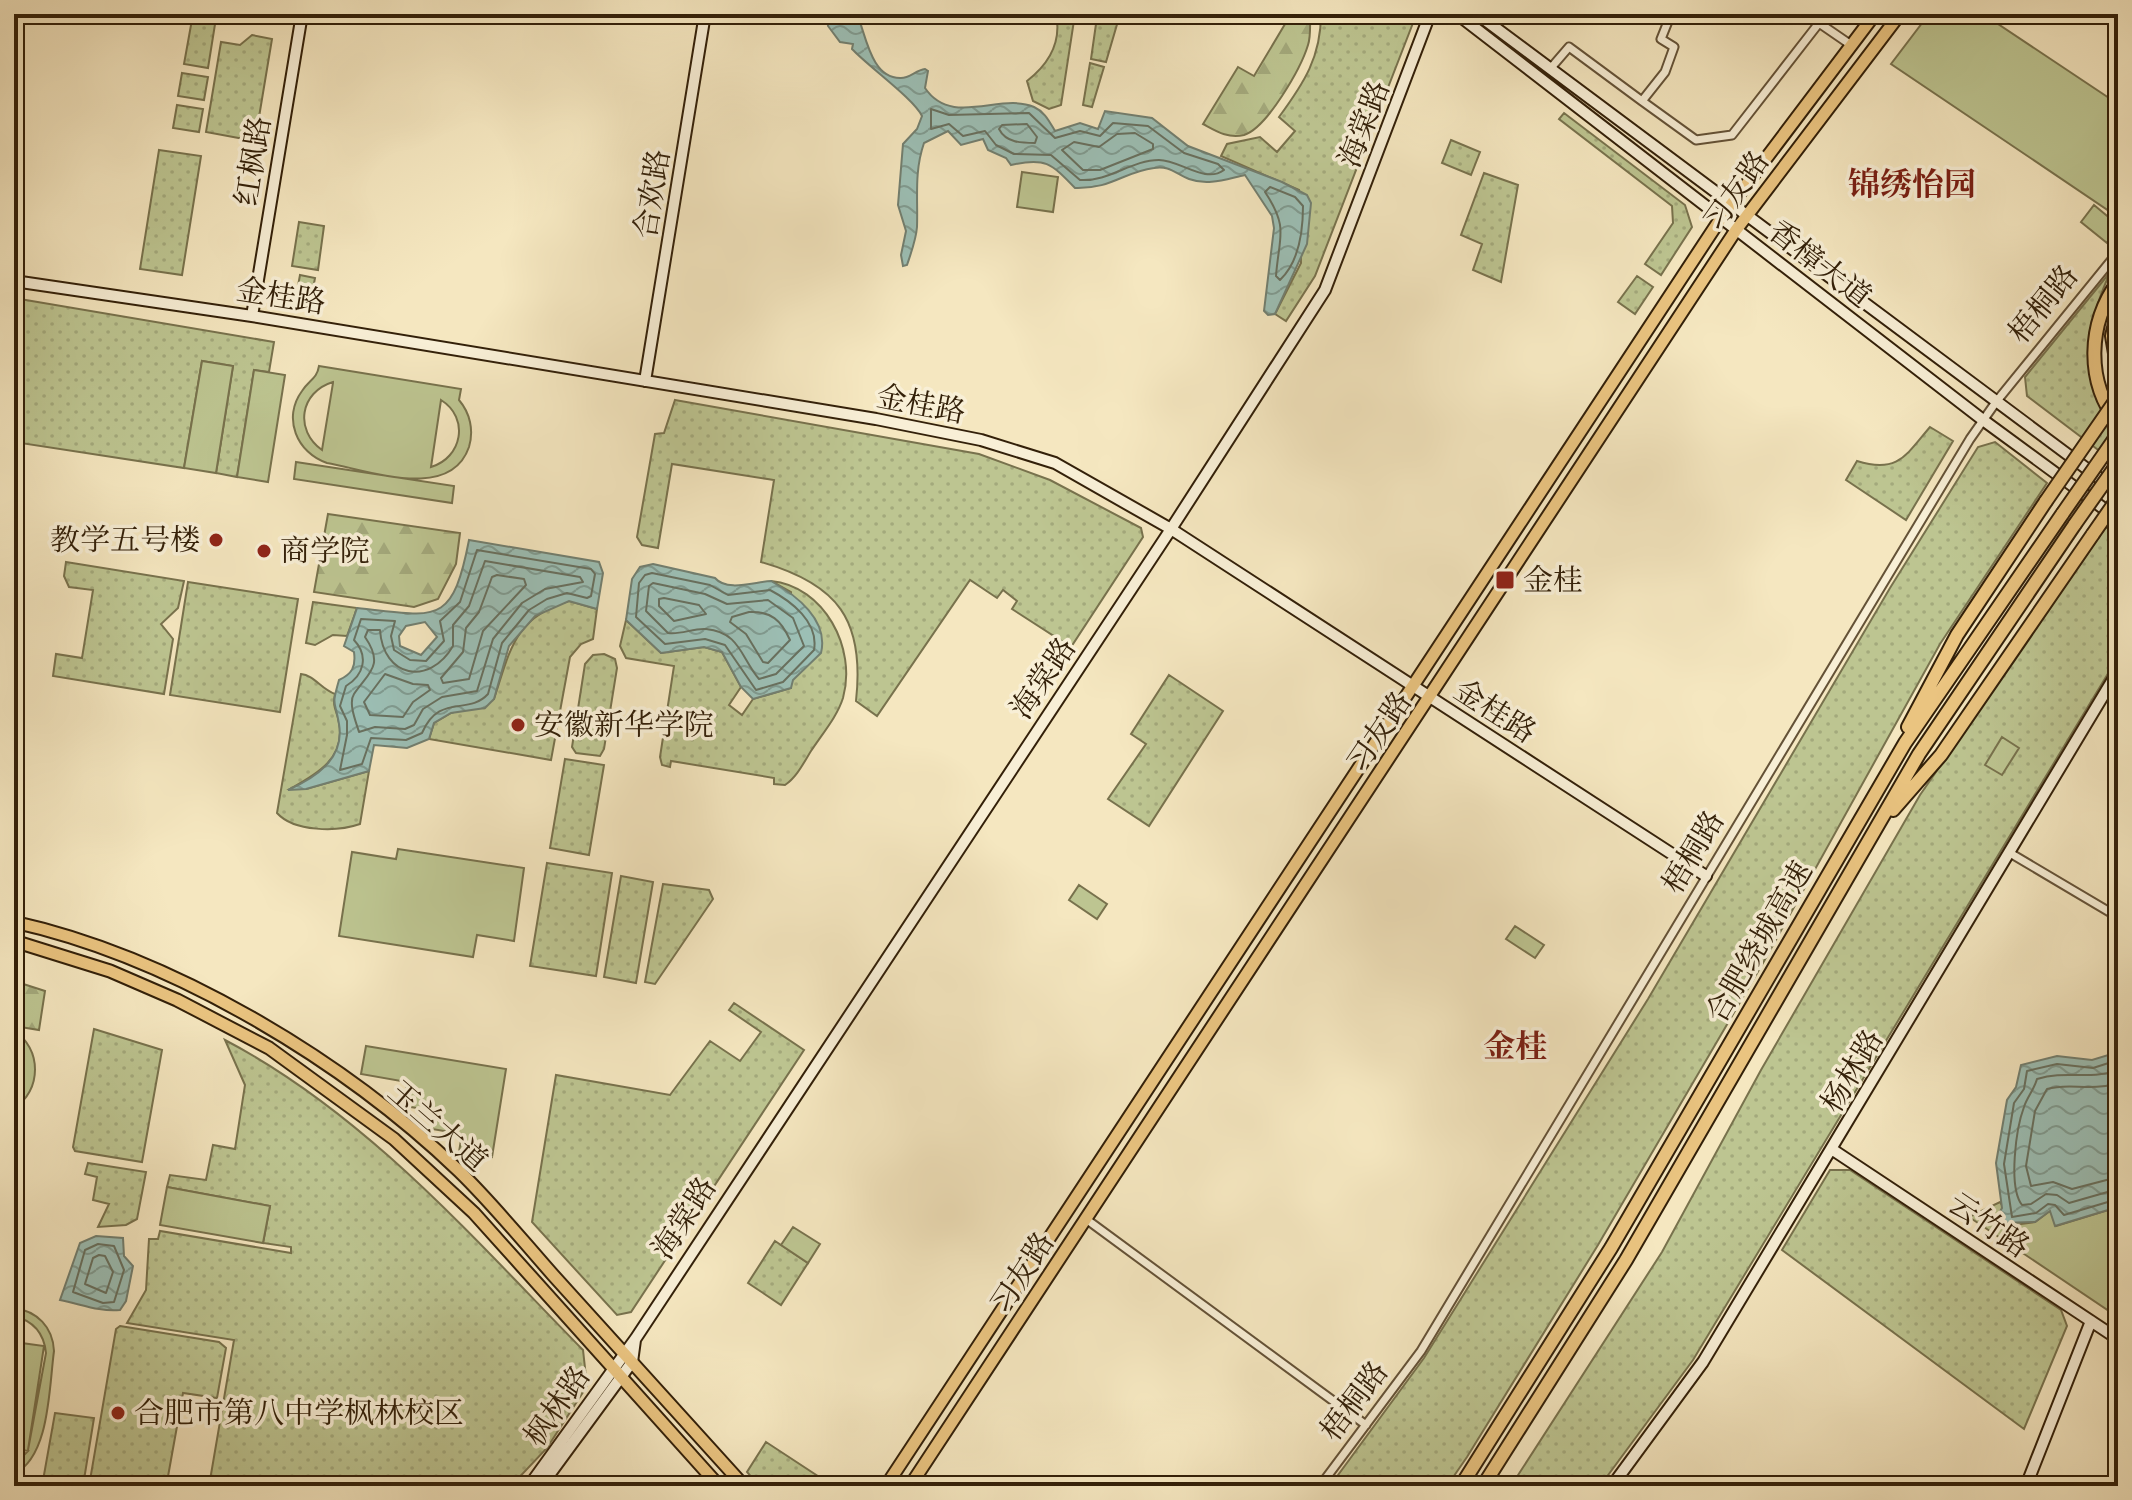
<svg xmlns="http://www.w3.org/2000/svg" width="2132" height="1500" font-family="Vollkorn,'Noto Serif SC',serif">
<style>
.grass{fill:url(#grass-dots);stroke:#78724d;stroke-width:2}
.forest{fill:url(#forest-firs);stroke:#78724d;stroke-width:2}
.green{fill:#bdc591;stroke:#78724d;stroke-width:2;fill-rule:evenodd}
.water{fill:url(#water-waves);stroke:#727f70;stroke-width:2;fill-rule:evenodd}
.lines{fill:none;stroke-linecap:round;stroke-linejoin:round}
.shore{stroke:#68705f;stroke-width:2}
.street-casing{stroke:#645237;stroke-width:11}
.secondary-casing{stroke:#332009;stroke-width:14}
.primary-casing{stroke:#332009;stroke-width:15}
.highway-casing{stroke:#332009;stroke-width:16}
.street{stroke:#f8efd6;stroke-width:7}
.secondary{stroke:#f8efd6;stroke-width:10}
.primary{stroke:#eac480;stroke-width:11}
.highway{stroke:#eac480;stroke-width:12}
.highway-bridge-casing{stroke:#332009;stroke-width:16;stroke-linecap:butt}
.highway-bridge{stroke:#eac480;stroke-width:12}
.poi-dot{fill:#8f2418;stroke:#f8efd6;stroke-width:3}
.labels{text-anchor:middle;stroke-width:7;stroke-linejoin:round;paint-order:stroke}
.street-label{font-size:30px;fill:#332009;stroke:#f8efd6}
.poi-label{font-size:30px;fill:#332009;stroke:#f8efd6;text-anchor:start}
.neighbourhood-label{font-size:32px;font-weight:bold;fill:#7a1f14;stroke:#f8efd6}
</style>
<defs>
<pattern id="grass-dots" width="8" height="8" patternUnits="userSpaceOnUse" patternTransform="scale(2)"><rect width="8" height="8" fill="#bdc591"/><path d="M2 2h.1M6 6h.1" fill="none" stroke="#a3a97c" stroke-width="1.8" stroke-linecap="round"/></pattern>
<pattern id="forest-firs" width="22" height="20" patternUnits="userSpaceOnUse" patternTransform="scale(2)"><rect width="22" height="20" fill="#bdc591"/><path d="M5 1l3.5 6h-7zM16 11l3.5 6h-7z" fill="#a3a97c"/></pattern>
<pattern id="water-waves" width="16" height="10" patternUnits="userSpaceOnUse" patternTransform="scale(2)"><rect width="16" height="10" fill="#9cbfb5"/><path d="M0 5q4-4 8 0t8 0" fill="none" stroke="#809b91"/></pattern>
</defs>
<rect width="100%" height="100%" fill="#f5e7c0"/>
<filter id="stains"><feTurbulence type="fractalNoise" baseFrequency=".0025" numOctaves="4"/><feColorMatrix values="0 0 0 0 .2 0 0 0 0 .09 0 0 0 0 .02 0 0 0 .5 -.17"/></filter>
<radialGradient id="worn" r=".72"><stop offset=".6" stop-color="#630" stop-opacity="0"/><stop offset="1" stop-color="#630" stop-opacity=".3"/></radialGradient>
<path class="grass" d="M193,14L216,18L208,68L184,64Z
M1056,14H1075L1061,105L1049,109L1033,101L1027,81C1049,64 1062,43 1056,14Z
M1321,14H1411L1413,23L1315,276L1286,321L1275,314L1301,263L1299,190L1221,156L1227,144L1260,137L1277,152L1295,131L1279,117C1304,83 1321,57 1321,14Z
M1097,17L1118,21L1106,62L1091,59Z
M252,35L272,39L255,141L206,132L221,42L240,45Z
M1090,63L1104,67L1092,107L1083,105Z
M182,73L208,77L204,100L178,96Z
M177,105L203,109L199,132L173,128Z
M1564,113L1685,205L1692,227L1661,275L1645,264L1673,223L1672,206L1559,119Z
M1451,140L1480,152L1471,175L1442,163Z
M159,150L201,156L182,275L140,269Z
M1484,173L1518,185L1501,282L1473,270L1482,244L1461,235Z
M299,222L324,226L318,270L292,266Z
M2111,271C2088,319 2073,387 2118,428V465L2027,396L2025,377Z
M1637,276L1653,287L1635,314L1618,302Z
M14,298L274,342L269,372L254,370L237,477L216,473L233,366L202,361L184,468L14,442Z
M675,400L979,454L1050,480L1141,528L1143,537L1071,647L1012,609L1017,601L1003,590L997,598L970,580L877,716L856,701C865,620 838,584 761,562L774,480L672,464L658,548L642,545L637,537L655,434L664,433Z
M1930,427L1953,441L1906,520L1846,480L1857,461C1898,474 1906,455 1930,427Z
M1995,442L2047,483L1940,644L1763,963L1598,1245L1467,1457L1447,1486H1330L1424,1358L1648,999L1890,588L1978,447Z
M2106,527L2118,537V657L1693,1360L1600,1486H1511L1662,1252L1761,1070L1920,795Z
M66,562L184,581L178,608L161,624L173,639L164,694L53,676L56,654L82,658L93,590L69,587L64,576Z
M771,581C824,586 857,648 843,698C837,717 822,734 811,751C804,762 797,777 785,785L774,784V778L671,761L670,767L662,765L660,757L674,666L626,658L620,646L626,620L661,653L704,647L722,652L741,687L729,705L742,715L753,699L791,688V592Z
M188,582L298,599L280,712L170,695Z
M569,601L597,609L593,639L581,644L570,657L551,760L429,739L434,723L451,713L494,699C510,651 514,617 569,601Z
M313,602L357,608L347,636L333,635L315,645L306,643Z
M604,654L615,659L617,668L604,749L600,756L576,753L572,747L585,664L593,655Z
M301,674C314,675 321,689 335,694C332,708 337,710 339,723C346,759 315,775 290,789H306L369,771L360,824C337,832 294,832 277,813Z
M1169,675L1223,711L1149,826L1108,799L1146,744L1131,734Z
M565,759L604,765L589,855L550,848Z
M547,863L612,873L596,976L530,966Z
M621,876L653,882L636,983L604,977Z
M663,884L709,890L713,899L655,984L645,982Z
M734,1003L804,1050L631,1312L617,1315L532,1222L556,1075L670,1095L710,1041L740,1061L761,1032L729,1010Z
M94,1029L162,1050L142,1162L75,1151L73,1147Z
M225,1040C366,1114 473,1238 583,1350L587,1386L547,1448L511,1486H209L234,1340L127,1323L146,1290L149,1239H158L160,1231L291,1253V1247L263,1243L270,1206L167,1187L170,1175L206,1180L213,1145L235,1149L245,1085Z
M88,1163L146,1172L137,1219L126,1225L98,1227L109,1204L93,1200L97,1177L85,1174Z
M1830,1170H1850L2061,1310L2067,1326L2024,1429L1782,1250Z
M775,1241L808,1263L781,1305L748,1283Z
M120,1326L219,1342L226,1348L217,1398L183,1393L167,1482L189,1486H89L116,1329Z
M55,1413L94,1418L83,1486H42Z
M766,1442L833,1486H759L747,1472Z"/>
<path class="forest" d="M1291,14H1310C1310,24 1311,36 1308,45C1301,68 1267,128 1244,135C1228,139 1216,131 1203,124L1238,67L1254,76Z
M328,514L460,533L456,564L438,599L414,607L314,592Z
M14,981L45,991L39,1030L14,1026Z"/>
<path class="green" d="M1929,14H1983L2118,104V217L1891,64Z
M1022,172L1058,177L1053,212L1017,207Z
M2094,205L2118,225L2107,243L2081,222Z
M300,275L315,278L310,305L295,302Z
M202,361L233,366L216,473L184,468Z
M319,366L461,389L459,400C470,413 474,430 469,447C450,502 368,470 327,463C297,453 282,418 302,391C309,380 317,379 319,366ZM333,382V383L322,450C294,430 300,392 333,382ZM441,400C470,418 462,458 431,467Z
M254,370L285,375L268,482L237,477Z
M296,462L454,486L452,503L294,479Z
M2002,737L2019,748L2002,775L1985,765Z
M398,849L524,868L514,941L477,935L473,957L339,936L352,852L396,859Z
M1079,885L1107,904L1097,919L1069,900Z
M1515,926L1544,945L1535,958L1506,939Z
M14,1030C42,1051 42,1088 14,1109V1094L24,1070L14,1044Z
M366,1046L506,1069L492,1157L459,1152L462,1134L432,1129L435,1111L404,1106L407,1082L361,1074Z
M167,1187L270,1206L263,1243L160,1225Z
M2000,1202L2014,1225L2035,1222L2051,1210L2056,1226L2118,1207V1317L1969,1217Z
M793,1227L820,1244L808,1263L781,1245Z
M14,1308C37,1311 53,1327 54,1351C49,1387 50,1457 14,1474V1465L28,1451L14,1448V1342L44,1346L28,1450L46,1353C44,1333 34,1321 14,1316Z"/>
<path class="water" d="M827,14H857C866,35 871,79 901,78C910,78 916,70 925,69L928,71L925,88C952,128 1001,92 1034,107C1045,112 1049,121 1055,131L1080,123L1098,129L1105,111L1152,118L1188,146L1282,182L1307,195L1311,203L1307,244L1275,314L1268,315L1264,311L1274,228L1272,216L1245,175C1226,179 1208,186 1189,179C1176,174 1169,165 1154,168C1123,172 1112,189 1075,188C1051,163 1045,157 1011,165L1006,158L988,150L983,139L961,145L948,131L924,143C914,172 918,198 917,227C916,240 911,253 907,265L903,266L901,255L906,231L898,205L903,144L917,129L922,116C914,99 869,67 852,49L853,44L840,42L828,26Z
M469,540L599,562L603,573L597,609L569,601L535,616L509,646L494,699L485,708L451,713L434,723L429,739L407,748L374,745L369,771L306,789L288,790C315,778 345,759 339,724C335,699 331,708 339,680C352,674 356,667 354,652L344,646L357,608C436,616 452,628 469,540ZM425,622L437,637L421,655L400,646L399,636L406,626Z
M653,564L715,578C727,592 754,582 771,581C796,595 829,620 821,653L793,680L791,688L753,699L741,687L722,652L704,647L661,653L626,620L632,579L640,567Z
M2118,1052V1207L2055,1226L2050,1211L2035,1222L2000,1223L1998,1215L2002,1208L1996,1163L2007,1100L2016,1087L2021,1065L2057,1056L2092,1060Z
M96,1236L123,1238L124,1256L133,1266L126,1301L120,1310C99,1312 81,1304 60,1300L80,1243Z"/>
<g class="lines">
<path class="shore" d="M931,109L949,115L1029,113L1055,138L1080,131L1100,136L1113,123L1148,126L1184,153L1218,164L1224,170C1205,184 1180,160 1159,160C1131,160 1109,182 1080,180L1051,155L1014,154L996,145L985,131L963,136L949,124L931,129Z
M1027,124L1037,137L1035,143C1022,143 1006,143 999,129L1002,125Z
M1135,133L1153,144V149L1100,170H1083L1062,150L1074,142L1099,147L1117,134Z
M1270,187L1295,197L1303,206C1303,231 1299,262 1280,280L1276,276C1279,236 1289,228 1265,192Z
M477,550L591,569L595,574L591,596L587,598L567,593L547,599L529,610L502,643L488,694C468,716 439,693 422,733L406,740L371,738L362,764L340,770L347,735V721L340,706L346,686C364,675 369,656 354,640L361,619L395,621L391,636L394,650L410,660L426,661L444,641L440,621L460,602Z
M485,561L580,577L583,582L545,589L522,603L493,639L477,691L442,697L423,709L414,725L405,729L375,727L359,732C356,722 348,703 354,694C368,673 385,666 365,637L368,630H380C383,677 429,687 453,646V625L469,606Z
M652,573L710,585L728,595L770,590C791,601 819,622 814,650L783,682L756,690L725,645L705,639L665,644L636,617L639,583L645,575Z
M497,575L524,579L526,585L483,631L469,679L443,683L441,678L463,652L466,628L479,612L492,577Z
M653,583L705,594L727,604L768,600L793,618L804,646L776,674L759,679C741,658 740,632 706,629C693,628 681,635 668,633L646,611L649,586Z
M664,598L699,605L706,614L674,621L659,606V599Z
M749,612C771,611 781,620 790,640L768,663L763,662L746,634L730,622L732,617Z
M385,674L413,684L428,685L430,690L413,702L403,717L370,715L364,702Z
M2118,1060L2093,1068L2057,1064L2027,1071L2024,1089L2014,1103L2004,1164L2012,1217L2036,1213L2048,1204L2055,1205L2064,1215L2118,1199
M2118,1071C2086,1080 2066,1070 2037,1079C2034,1090 2027,1097 2024,1107C2016,1128 2008,1187 2022,1205L2031,1204L2046,1194L2057,1195L2069,1203L2118,1189
M2118,1083C2089,1092 2070,1082 2047,1089L2035,1111L2026,1166L2031,1186L2053,1182L2072,1189L2118,1177
M98,1244L114,1246L124,1270L114,1302L103,1303L73,1292L85,1250Z
M99,1255L105,1256L113,1272L106,1293L85,1284L93,1258Z"/>
<g class="street-casing">
<path id="street" d="M1806,14L1851,45
M1550,69L1569,47L1642,101L1665,72L1674,47L1661,39L1671,14
M1642,101L1696,140L1732,135L1819,23
M2010,853L2118,917
M1086,1219L1366,1425
M1320,1486L1421,1351L1970,439L1996,402L2118,252"/>
</g>
<g class="secondary-casing">
<path id="secondary" d="M1457,14L1983,420L2118,519
M1477,14L2118,492
M14,281L252,316L876,419L981,440L1055,463L1171,529L1706,876
M252,316L302,14
M645,381L705,14
M1833,1150L2118,1339
M529,1486L636,1338L1171,529L1325,290L1430,14
M541,1486L632,1362L635,1340
M1612,1486L1703,1362L2118,671
M2026,1486L2091,1321"/>
</g>
<g class="primary-casing">
<path id="primary" d="M14,922C172,957 343,1060 459,1171C492,1203 522,1240 553,1275C616,1345 680,1415 744,1486
M14,941L110,971L177,1000L269,1048L394,1139L474,1213L719,1486
M886,1486L1721,218L1875,14
M910,1486L1736,230L1900,14"/>
</g>
<g class="highway-casing">
<path id="highway" d="M2118,282C2088,323 2085,381 2118,423
M2118,312L2112,336L2118,371
M1908,727L1957,635L2046,501
M1893,810L1941,755L2093,534
M1461,1486L1611,1248L1905,743L2063,513
M1483,1486L1626,1260L1919,754L2075,524"/>
</g>
<use href="#street" class="street"/>
<use href="#secondary" class="secondary"/>
<use href="#primary" class="primary"/>
<use href="#highway" class="highway"/>
<g class="highway-bridge-casing">
<path id="highway-bridge" d="M2046,501L2118,397
M2063,513L2118,434
M2075,524L2118,463
M2093,534L2118,498"/>
</g>
<use href="#highway-bridge" class="highway-bridge"/>
</g>
<g class="poi-dot">
<circle cx="216" cy="540" r="8"/>
<circle cx="264" cy="551" r="8"/>
<rect x="1495" y="570" width="20" height="20" rx="4"/>
<circle cx="518" cy="725" r="8"/>
<circle cx="118" cy="1413" r="8"/>
</g>
<g class="labels">
<g class="street-label">
<text transform="translate(1364 124) rotate(-69)" y="10">海棠路</text>
<text transform="translate(253 161) rotate(-81)" y="10">红枫路</text>
<text transform="translate(1736 191) rotate(-55)" y="10">习友路</text>
<text transform="translate(652 194) rotate(-81)" y="10">合欢路</text>
<text transform="translate(1820 264) rotate(38)" y="10">香樟大道</text>
<text transform="translate(281 296) rotate(9)" y="10">金桂路</text>
<text transform="translate(2043 304) rotate(-51)" y="10">梧桐路</text>
<text transform="translate(921 404) rotate(11)" y="10">金桂路</text>
<text transform="translate(1043 678) rotate(-56)" y="10">海棠路</text>
<text transform="translate(1495 711) rotate(33)" y="10">金桂路</text>
<text transform="translate(1379 732) rotate(-56)" y="10">习友路</text>
<text transform="translate(1693 852) rotate(-59)" y="10">梧桐路</text>
<text transform="translate(1759 942) rotate(-60)" y="10">合肥绕城高速</text>
<text transform="translate(1852 1071) rotate(-59)" y="10">杨林路</text>
<text transform="translate(438 1126) rotate(41)" y="10">玉兰大道</text>
<text transform="translate(684 1218) rotate(-57)" y="10">海棠路</text>
<text transform="translate(1989 1225) rotate(34)" y="10">云竹路</text>
<text transform="translate(1022 1273) rotate(-57)" y="10">习友路</text>
<text transform="translate(1354 1401) rotate(-53)" y="10">梧桐路</text>
<text transform="translate(557 1406) rotate(-55)" y="10">枫林路</text>
</g>
<g class="poi-label">
<text x="200" y="550" text-anchor="end">教学五号楼</text>
<text x="280" y="561">商学院</text>
<text x="1523" y="590">金桂</text>
<text x="534" y="735">安徽新华学院</text>
<text x="134" y="1423">合肥市第八中学枫林校区</text>
</g>
<g class="neighbourhood-label">
<text x="1912" y="195">锦绣怡园</text>
<text x="1515" y="1057">金桂</text>
</g>
</g>
<rect width="2132" height="1500" fill="none" stroke="#f5e7c0" stroke-width="48"/>
<rect x="16" y="16" width="2100" height="1468" fill="none" stroke="#332009" stroke-width="4"/>
<rect x="24" y="24" width="2084" height="1452" fill="none" stroke="#332009" stroke-width="2"/>
<rect width="100%" height="100%" filter="url(#stains)"/>
<rect width="100%" height="100%" fill="url(#worn)"/>
</svg>
